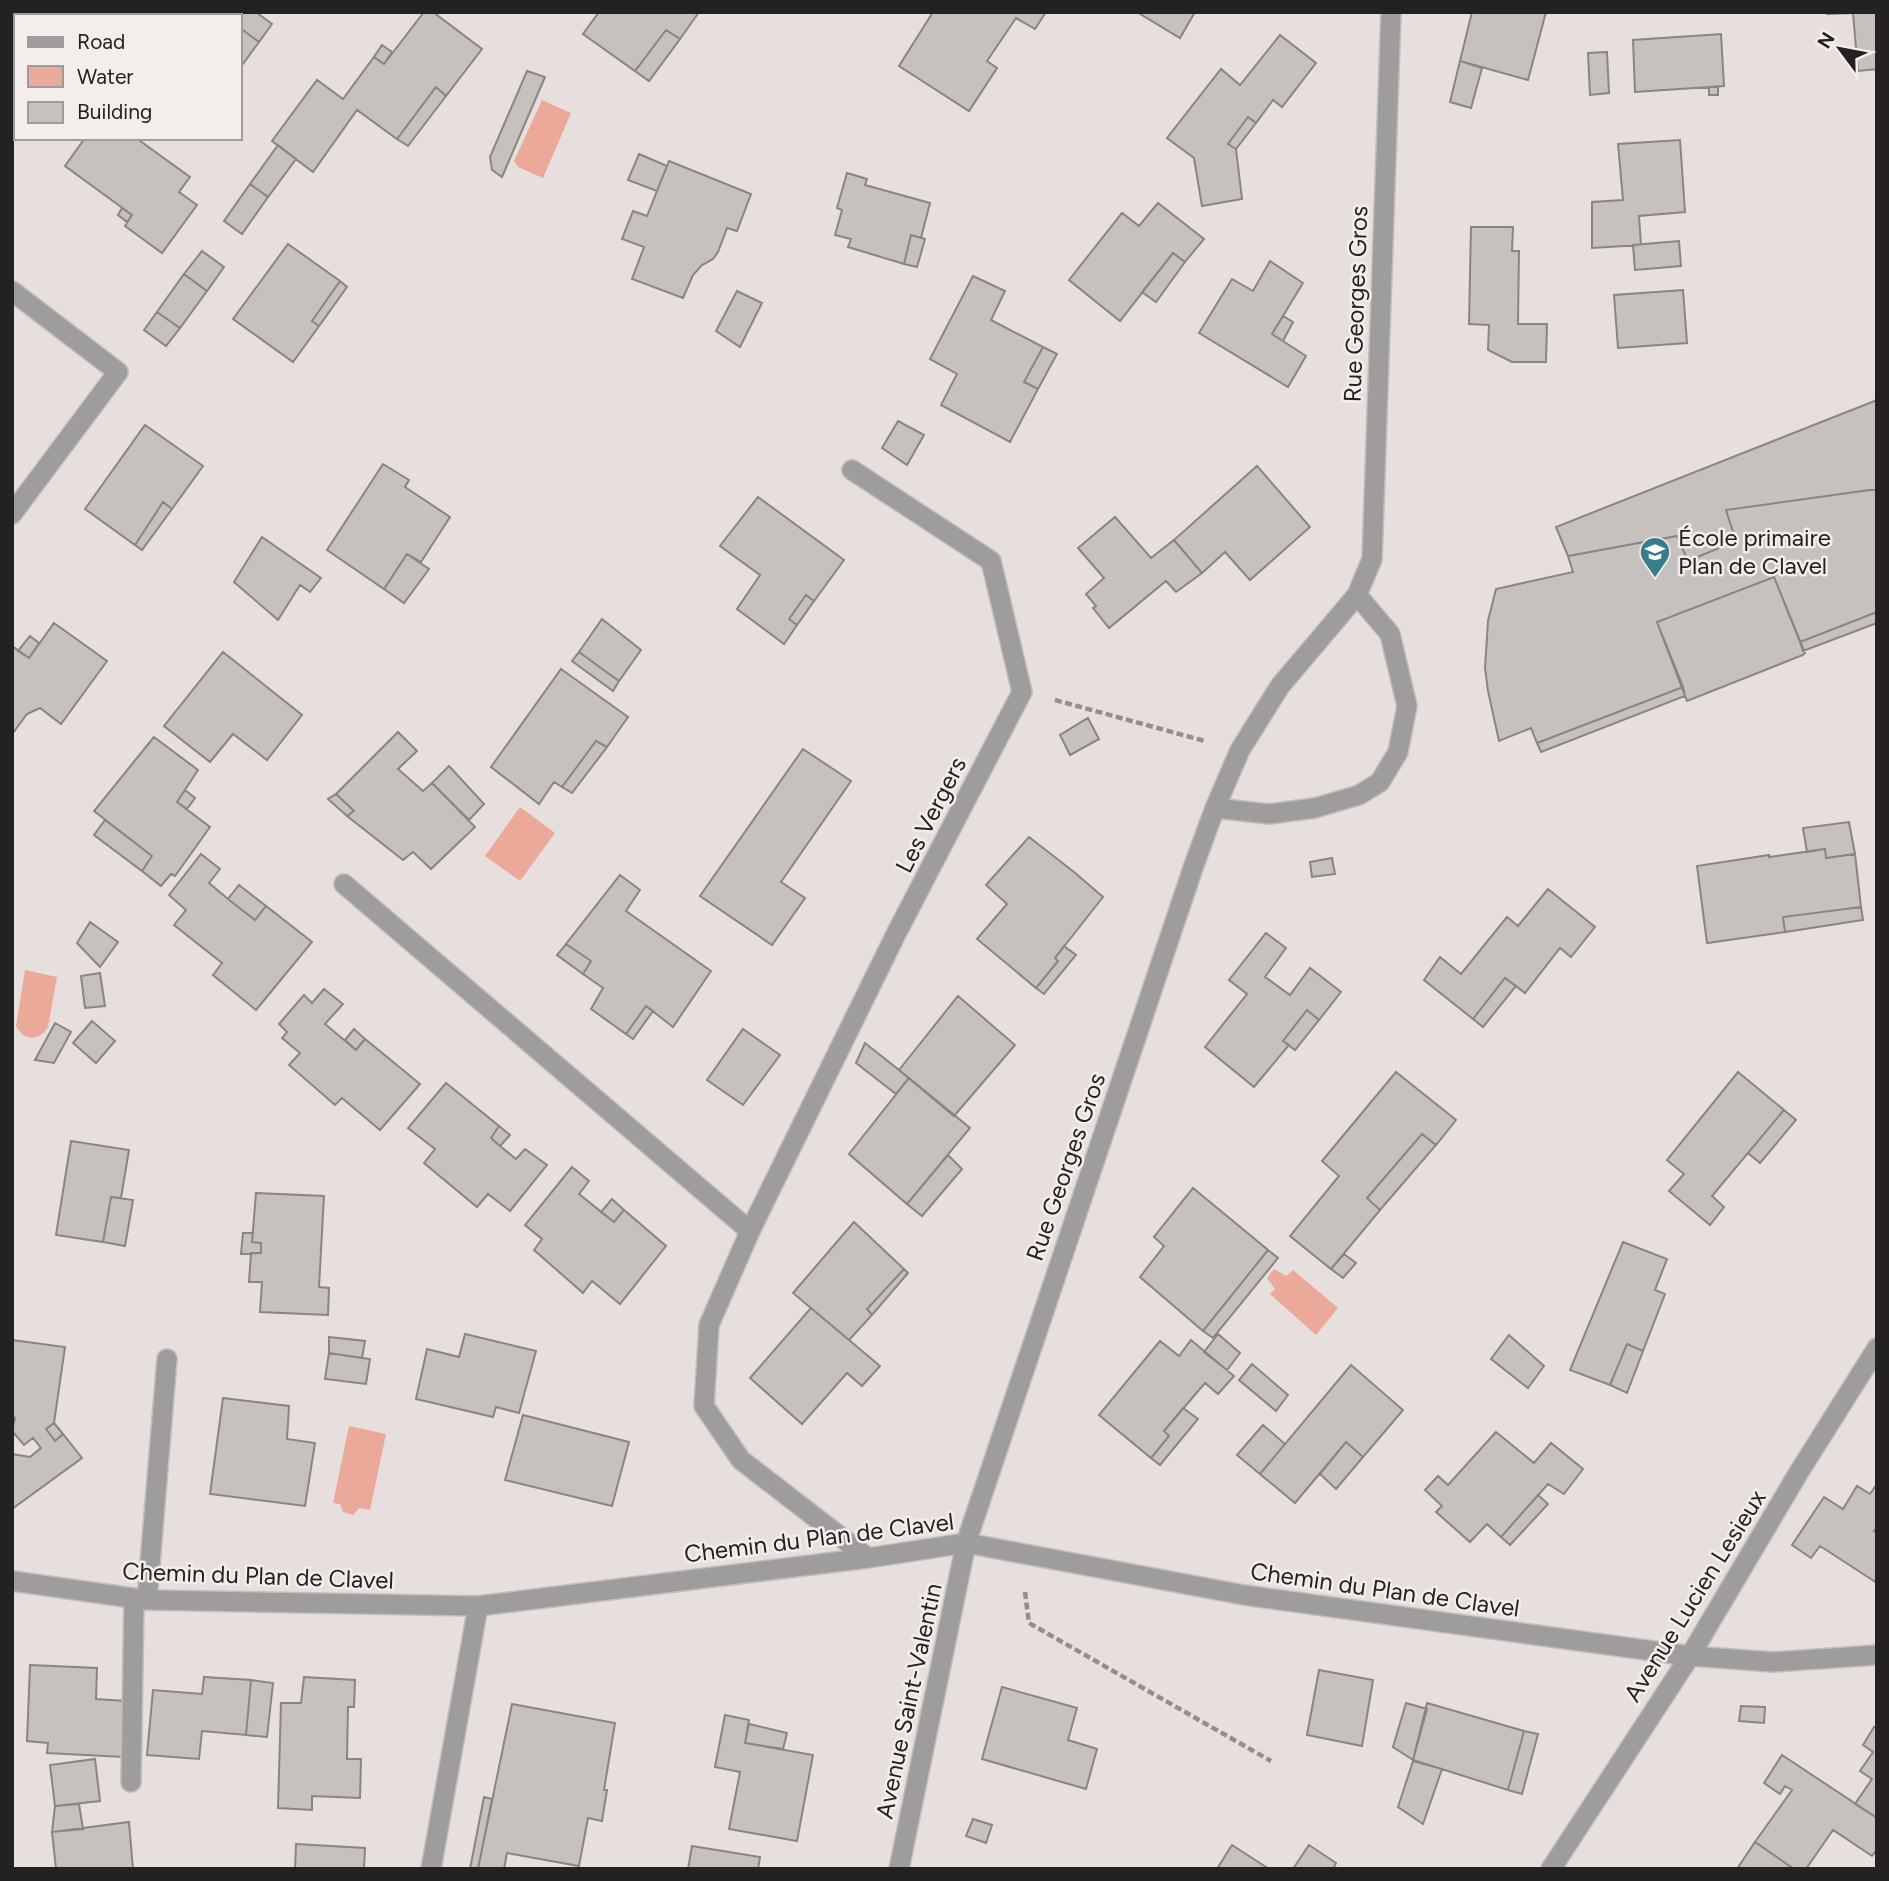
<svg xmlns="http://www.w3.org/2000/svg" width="1889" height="1881" font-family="Figtree,sans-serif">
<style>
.water{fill:#eba99a}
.building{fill:#c6c0be;stroke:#8a8483;stroke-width:2}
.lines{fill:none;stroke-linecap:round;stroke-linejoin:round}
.minor-casing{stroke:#c3bdbc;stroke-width:22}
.path{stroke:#948e8e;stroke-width:4.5;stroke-dasharray:7 3.5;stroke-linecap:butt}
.minor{stroke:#9f9d9c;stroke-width:19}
.labels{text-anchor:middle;stroke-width:5;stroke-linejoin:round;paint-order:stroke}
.street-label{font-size:24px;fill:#242121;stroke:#f3edeb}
.poi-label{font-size:24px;fill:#242121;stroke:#f3edeb;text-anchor:start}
</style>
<rect width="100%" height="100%" fill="#e6dfde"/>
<path class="water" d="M542,100L571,113L543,178L518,167L514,161Z
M520,807L555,833L520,881L485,856Z
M25,970L57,977L48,1027C39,1042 24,1041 16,1026Z
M1274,1269L1286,1276L1293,1270L1338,1308L1316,1335L1270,1294L1275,1289L1267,1278Z
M349,1426L386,1434L370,1510L359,1508L353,1515L343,1512L340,1504L333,1503Z"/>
<path class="building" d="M12,12H26L23,16H16V26L12,31Z
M171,12H242L239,16H168Z
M242,12H256L272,24L259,42L240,28L239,16Z
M424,12H433L482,49L446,96L436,87L397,139L357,110L313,172L272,141L317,80L343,99L374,57L384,64Z
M599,12H699L680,39L666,30L635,71L583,34Z
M933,12H1046L1035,29L1016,18L987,61L997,68L969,111L899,66Z
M1137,12H1195L1180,38Z
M1472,12H1546L1528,80L1460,61Z
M1827,12H1877V69L1858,71L1853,13L1827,14Z
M240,28L259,42L240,68Z
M666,30L680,39L649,81L635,71Z
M1721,34L1724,86L1635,92L1633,40Z
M1280,35L1316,63L1282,107L1273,100L1256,123L1248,117L1228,144L1236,149L1242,199L1202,206L1194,158L1167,138L1221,69L1240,85Z
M382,45L392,52L384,64L374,57Z
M1607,52L1609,93L1590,95L1588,53Z
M1460,61L1482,68L1471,108L1450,102Z
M527,71L545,77L502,177L492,170L490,157Z
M436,87L446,96L408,146L397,139Z
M1709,87H1718V95H1709Z
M1248,117L1256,123L1236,149L1228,144Z
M85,138H136L190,177L179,192L197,205L162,253L125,226L132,215L65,166Z
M1680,140L1685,212L1639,216L1641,245L1592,248V202L1623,200L1618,144Z
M278,145L296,159L268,197L250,184Z
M639,154L667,166L657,191L628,180Z
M669,161L751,194L737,231L727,228L718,252L713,259L702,265L693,275L683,298L632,279L644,247L622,239L633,211L647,216Z
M847,173L867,179L865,185L930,203L921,238L911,235L904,264L848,247L851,239L835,235L842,210L837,208Z
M250,184L268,197L242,234L224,221Z
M1158,203L1204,239L1185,262L1173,253L1120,321L1069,280L1122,213L1139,226Z
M122,208L132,215L127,222L118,215Z
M1471,227H1513L1512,251H1519L1518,324H1547L1546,362H1512L1488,350L1489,325L1469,324Z
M911,235L925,239L917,267L904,264Z
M1679,241L1681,266L1635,270L1633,245Z
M288,244L340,281L312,321L319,326L293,362L233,319Z
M202,251L224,267L207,291L184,274Z
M1173,253L1185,262L1156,302L1142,292Z
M1270,261L1303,283L1272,334L1306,356L1288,387L1199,333L1232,279L1253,291Z
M184,274L207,291L180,328L157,312Z
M973,276L1005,291L991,320L1043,347L1024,382L1038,389L1010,442L941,405L957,374L930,359Z
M340,281L347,287L319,326L312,321Z
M1683,290L1687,343L1618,348L1614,295Z
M737,291L762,303L740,347L716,331Z
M157,312L180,328L166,346L144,330Z
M1283,316L1293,322L1283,341L1272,334Z
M1043,347L1057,354L1038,389L1024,382Z
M1877,400V489L1726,510L1736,541L1688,561L1677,536L1568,556L1556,527Z
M898,421L924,435L907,465L882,448Z
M145,425L203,466L172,509L163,502L135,545L85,509Z
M383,464L409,480L405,487L450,517L421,562L407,554L384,589L327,550Z
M1257,466L1310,527L1250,580L1225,552L1202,573L1174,540Z
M1877,489V612L1800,642L1774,577L1657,622L1683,687L1537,743L1531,728L1499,741L1488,691L1485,668L1488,621L1496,589L1573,572L1568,556L1677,536L1688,561L1736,541L1726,510Z
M758,497L844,560L814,601L806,595L789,619L797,625L784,644L737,609L760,575L720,546Z
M163,502L172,509L142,550L135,545Z
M1115,517L1151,558L1174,540L1202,573L1176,592L1166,581L1109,628L1093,608L1096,606L1086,594L1104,578L1078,548Z
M262,537L321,578L310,592L300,585L278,620L234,582Z
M407,554L429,569L404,603L384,589Z
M1774,577L1805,653L1803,655L1687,701L1657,622Z
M806,595L814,601L797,625L789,619Z
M1877,612V623L1803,651L1800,642Z
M602,619L641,650L619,681L579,652Z
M54,623L107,661L61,724L40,708L27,714L13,733L12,646L29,658Z
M30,636L39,643L29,658L18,651Z
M223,652L302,715L267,760L233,734L210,762L164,726Z
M579,652L619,681L613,691L572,661Z
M561,669L628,717L607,747L596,741L562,787L554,782L539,804L491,767Z
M1683,687L1685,696L1541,752L1537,743Z
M1088,718L1099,739L1070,755L1060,735Z
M398,732L417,751L398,769L423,791L432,783L475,827L431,869L413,852L403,860L347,816L354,811L336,794Z
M154,737L198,770L177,802L210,827L175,876L171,874L161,886L142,871L152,856L94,811Z
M596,741L607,747L572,793L562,787Z
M803,749L851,781L781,882L805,898L772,945L700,896Z
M449,766L484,804L469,820L432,783Z
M185,790L195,798L187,809L177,802Z
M336,794L354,811L347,816L328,799Z
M105,820L152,856L142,871L94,835Z
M1849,822L1855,854L1826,858L1825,849L1807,852L1803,828Z
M1029,837L1074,872L1103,897L1055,958L1058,961L1036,988L977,939L1007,904L986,885Z
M1825,849L1826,858L1855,854L1861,907L1783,917L1785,932L1707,943L1697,866L1769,855V857Z
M201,854L220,869L209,883L228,899L255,920L266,906L312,942L256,1010L213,975L222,963L174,925L186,910L169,895Z
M1332,858L1335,874L1312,877L1310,862Z
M620,875L640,890L626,911L711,971L673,1027L646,1006L626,1034L591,1009L603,988L583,974L591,961L566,944Z
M239,885L266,906L255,920L228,899Z
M1548,889L1595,927L1571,957L1560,948L1525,993L1505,978L1473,1019L1424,980L1440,957L1461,974L1507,917L1518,926Z
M1861,907L1863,920L1785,932L1783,917Z
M90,922L118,942L100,967L77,943Z
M1266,933L1286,948L1265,977L1290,995L1310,968L1341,992L1319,1020L1307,1010L1283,1041L1289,1045L1254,1087L1205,1047L1247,994L1229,980Z
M566,944L591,961L583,974L557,955Z
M1064,946L1076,955L1044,994L1036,988L1058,961L1055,958Z
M100,973L105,1006L85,1008L81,976Z
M1505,978L1516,986L1483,1027L1473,1019Z
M324,989L343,1004L325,1024L356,1050L365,1039L420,1084L380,1130L342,1098L335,1105L289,1065L300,1053L282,1038L287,1032L279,1024L304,995L312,1003Z
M958,996L1015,1045L954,1116L899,1070Z
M646,1006L653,1011L633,1039L626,1034Z
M1307,1010L1319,1020L1295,1050L1283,1041Z
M92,1021L115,1041L96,1063L73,1043Z
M55,1023L71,1032L54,1063L35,1060Z
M354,1029L365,1039L356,1050L345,1040Z
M743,1029L780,1055L743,1105L707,1080Z
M865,1043L909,1078L896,1094L856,1063Z
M1396,1072L1456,1120L1436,1145L1422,1134L1367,1198L1380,1210L1331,1269L1290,1236L1339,1176L1322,1161Z
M1738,1072L1784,1110L1712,1196L1724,1207L1710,1225L1669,1191L1684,1174L1667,1160Z
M909,1078L970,1128L907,1204L849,1154Z
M446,1083L499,1126L491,1138L500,1146L516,1159L525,1149L547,1165L510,1211L488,1194L477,1207L424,1163L435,1149L408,1128Z
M1784,1110L1796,1120L1760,1163L1748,1153Z
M499,1126L510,1135L500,1146L491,1138Z
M1422,1134L1436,1145L1380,1210L1367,1198Z
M71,1141L129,1150L121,1198L111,1197L103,1242L56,1235Z
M948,1155L962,1169L922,1216L907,1204Z
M572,1167L589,1181L579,1194L614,1222L624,1210L666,1246L620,1304L592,1281L583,1293L534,1250L542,1239L525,1225Z
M1193,1188L1268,1250L1203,1331L1140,1277L1164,1246L1154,1237Z
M256,1193L324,1196L319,1287L329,1288L328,1315L260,1312L262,1282H249L251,1253H261V1243L252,1242Z
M111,1197L133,1200L125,1246L103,1242Z
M612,1199L624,1210L614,1222L601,1212Z
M854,1222L904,1269L867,1309L872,1315L849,1340L793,1293Z
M243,1233H253L252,1242L261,1243V1253L241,1254Z
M1623,1242L1667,1259L1655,1290L1665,1294L1643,1351L1627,1344L1610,1385L1570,1370Z
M1268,1250L1278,1258L1213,1338L1203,1331Z
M1344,1254L1356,1263L1343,1278L1331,1269Z
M904,1269L908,1273L872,1315L867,1309Z
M811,1308L880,1366L862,1386L847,1373L802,1424L750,1378Z
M465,1334L536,1351L519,1413L496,1407L493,1417L416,1399L427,1349L459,1357Z
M1218,1334L1240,1353L1227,1370L1204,1352Z
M1509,1335L1544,1366L1528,1388L1491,1359Z
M329,1337L365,1341L362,1358L329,1353Z
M12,1340L65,1347L54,1423L46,1429L55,1441L63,1434L82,1458L12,1509V1454L30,1457L41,1448L33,1438L24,1445L12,1431L15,1418L12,1415Z
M1191,1340L1234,1376L1218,1394L1205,1383L1164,1431L1169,1436L1151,1458L1099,1415L1160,1341L1179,1356Z
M1627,1344L1643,1351L1627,1393L1610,1385Z
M329,1353L370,1359L366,1384L325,1379Z
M1252,1364L1288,1395L1276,1411L1239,1380Z
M1351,1365L1403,1410L1363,1457L1346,1442L1295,1503L1260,1474Z
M223,1398L289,1406L287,1439L315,1443L305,1506L210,1494Z
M1183,1408L1198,1419L1160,1465L1151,1458L1169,1436L1164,1431Z
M523,1415L629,1442L612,1506L505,1480Z
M54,1423L63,1434L55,1441L46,1429Z
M1263,1425L1285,1444L1260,1474L1237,1455Z
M1496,1432L1534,1463L1551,1443L1583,1469L1564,1494L1548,1484L1501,1537L1487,1524L1470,1542L1436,1512L1442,1506L1425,1490L1438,1476L1448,1485Z
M1346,1442L1363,1457L1336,1489L1320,1474Z
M1877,1484V1527L1874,1531L1877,1533V1583L1820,1546L1811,1558L1792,1545L1824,1497L1843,1509L1857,1486L1870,1494Z
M1538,1495L1548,1504L1510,1545L1501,1537Z
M30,1665L97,1668L96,1699L126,1701L124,1757L47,1753L48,1743L27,1741Z
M1319,1670L1373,1680L1362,1746L1307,1735Z
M204,1677L251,1680L246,1735L202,1731L199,1759L147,1755L153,1690L202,1694Z
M304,1677L355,1680L354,1707H348L347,1759H361L360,1798L312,1796V1810L278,1808L281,1703H301Z
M251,1680L273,1683L267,1737L246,1735Z
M1002,1687L1077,1708L1068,1740L1097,1749L1086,1789L982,1759Z
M1406,1703L1427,1709L1413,1760L1393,1747Z
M1427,1703L1524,1731L1508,1790L1413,1760Z
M512,1704L615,1723L604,1790H607L602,1821L588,1818L579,1866L507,1853L504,1869H478Z
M1741,1706L1765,1707L1764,1723L1739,1721Z
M725,1715L749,1720L745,1743L813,1755L797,1841L729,1829L740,1772L715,1767Z
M749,1724L787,1733L783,1749L745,1743Z
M1874,1727L1877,1729V1818L1855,1804L1872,1779L1860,1771L1873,1752L1863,1745Z
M1524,1731L1538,1734L1522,1794L1508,1790Z
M1782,1755L1877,1818V1850L1872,1856L1833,1830L1806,1869H1794L1755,1842L1792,1790L1785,1786L1780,1794L1764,1783Z
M95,1759L100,1801L55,1806L50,1765Z
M1413,1761L1442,1769L1423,1824L1398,1807Z
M484,1797L492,1799L478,1869H470Z
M79,1804L83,1829L52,1832L55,1806Z
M973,1819L992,1825L986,1843L966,1836Z
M129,1822L133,1869H56L52,1832Z
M1755,1842L1794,1869H1737Z
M296,1844L365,1848L364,1869H295Z
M1232,1845L1269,1869H1217Z
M1309,1845L1336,1863L1333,1869H1293Z
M692,1846L760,1857L758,1869H688Z"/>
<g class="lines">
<g class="minor-casing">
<path id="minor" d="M12,291L118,372L12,514
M1215,808L1269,814L1315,808L1359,795L1380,782L1398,752L1407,706L1390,634L1357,595
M344,884L750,1231L709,1325L704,1406L741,1460L868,1558
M750,1231L897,932L1022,692L991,561L852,470
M12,1581L147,1600L478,1606L868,1558L966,1543L1244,1595L1690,1656L1773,1662L1877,1655
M147,1600L167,1359
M131,1782L134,1599
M431,1869L478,1606
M899,1869L966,1543L1194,865L1215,808L1240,750L1280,686L1357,595L1372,559L1391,12
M1551,1869L1690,1656L1799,1472L1877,1348"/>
</g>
<path class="path" d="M1055,700L1205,741
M1025,1592L1029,1623L1271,1761"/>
<use href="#minor" class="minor"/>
</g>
<defs>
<g id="school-pin" transform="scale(1.575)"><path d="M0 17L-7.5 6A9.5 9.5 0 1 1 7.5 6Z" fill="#387d8b" stroke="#f3edeb"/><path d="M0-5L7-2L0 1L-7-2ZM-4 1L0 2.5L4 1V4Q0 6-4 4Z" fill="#fff"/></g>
</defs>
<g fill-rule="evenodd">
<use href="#school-pin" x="1655" y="552"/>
</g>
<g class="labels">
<g class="street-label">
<text transform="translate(1356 304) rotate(-88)" y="8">Rue Georges Gros</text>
<text transform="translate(931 815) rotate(-63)" y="8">Les Vergers</text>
<text transform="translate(1066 1167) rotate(-71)" y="8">Rue Georges Gros</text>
<text transform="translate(819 1538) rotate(-7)" y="8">Chemin du Plan de Clavel</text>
<text transform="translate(258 1576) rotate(2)" y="8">Chemin du Plan de Clavel</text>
<text transform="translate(1385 1590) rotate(8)" y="8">Chemin du Plan de Clavel</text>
<text transform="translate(1695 1596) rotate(-58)" y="8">Avenue Lucien Lesieux</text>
<text transform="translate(909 1701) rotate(-78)" y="8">Avenue Saint-Valentin</text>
</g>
<g class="poi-label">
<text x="1678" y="546">École primaire<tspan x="1678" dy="28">Plan de Clavel</tspan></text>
</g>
</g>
<rect width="1889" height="1881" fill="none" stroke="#242121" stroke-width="28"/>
<rect x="14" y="14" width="228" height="126" fill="#f3edeb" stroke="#a09b9a" stroke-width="2"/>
<rect x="28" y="37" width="35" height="10" fill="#9f9d9c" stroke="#a09b9a" stroke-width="2"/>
<text x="77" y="49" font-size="21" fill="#242121">Road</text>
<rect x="28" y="66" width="35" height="21" fill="#eba99a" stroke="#a09b9a" stroke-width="2"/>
<text x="77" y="84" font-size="21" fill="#242121">Water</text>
<rect x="28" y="102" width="35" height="21" fill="#c6c0be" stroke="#a09b9a" stroke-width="2"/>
<text x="77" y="119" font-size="21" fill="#242121">Building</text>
<g transform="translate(1840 49) rotate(302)" stroke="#f3edeb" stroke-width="5" paint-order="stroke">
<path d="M0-5L12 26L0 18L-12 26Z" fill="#242121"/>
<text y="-10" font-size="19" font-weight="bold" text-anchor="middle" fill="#242121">N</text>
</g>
</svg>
